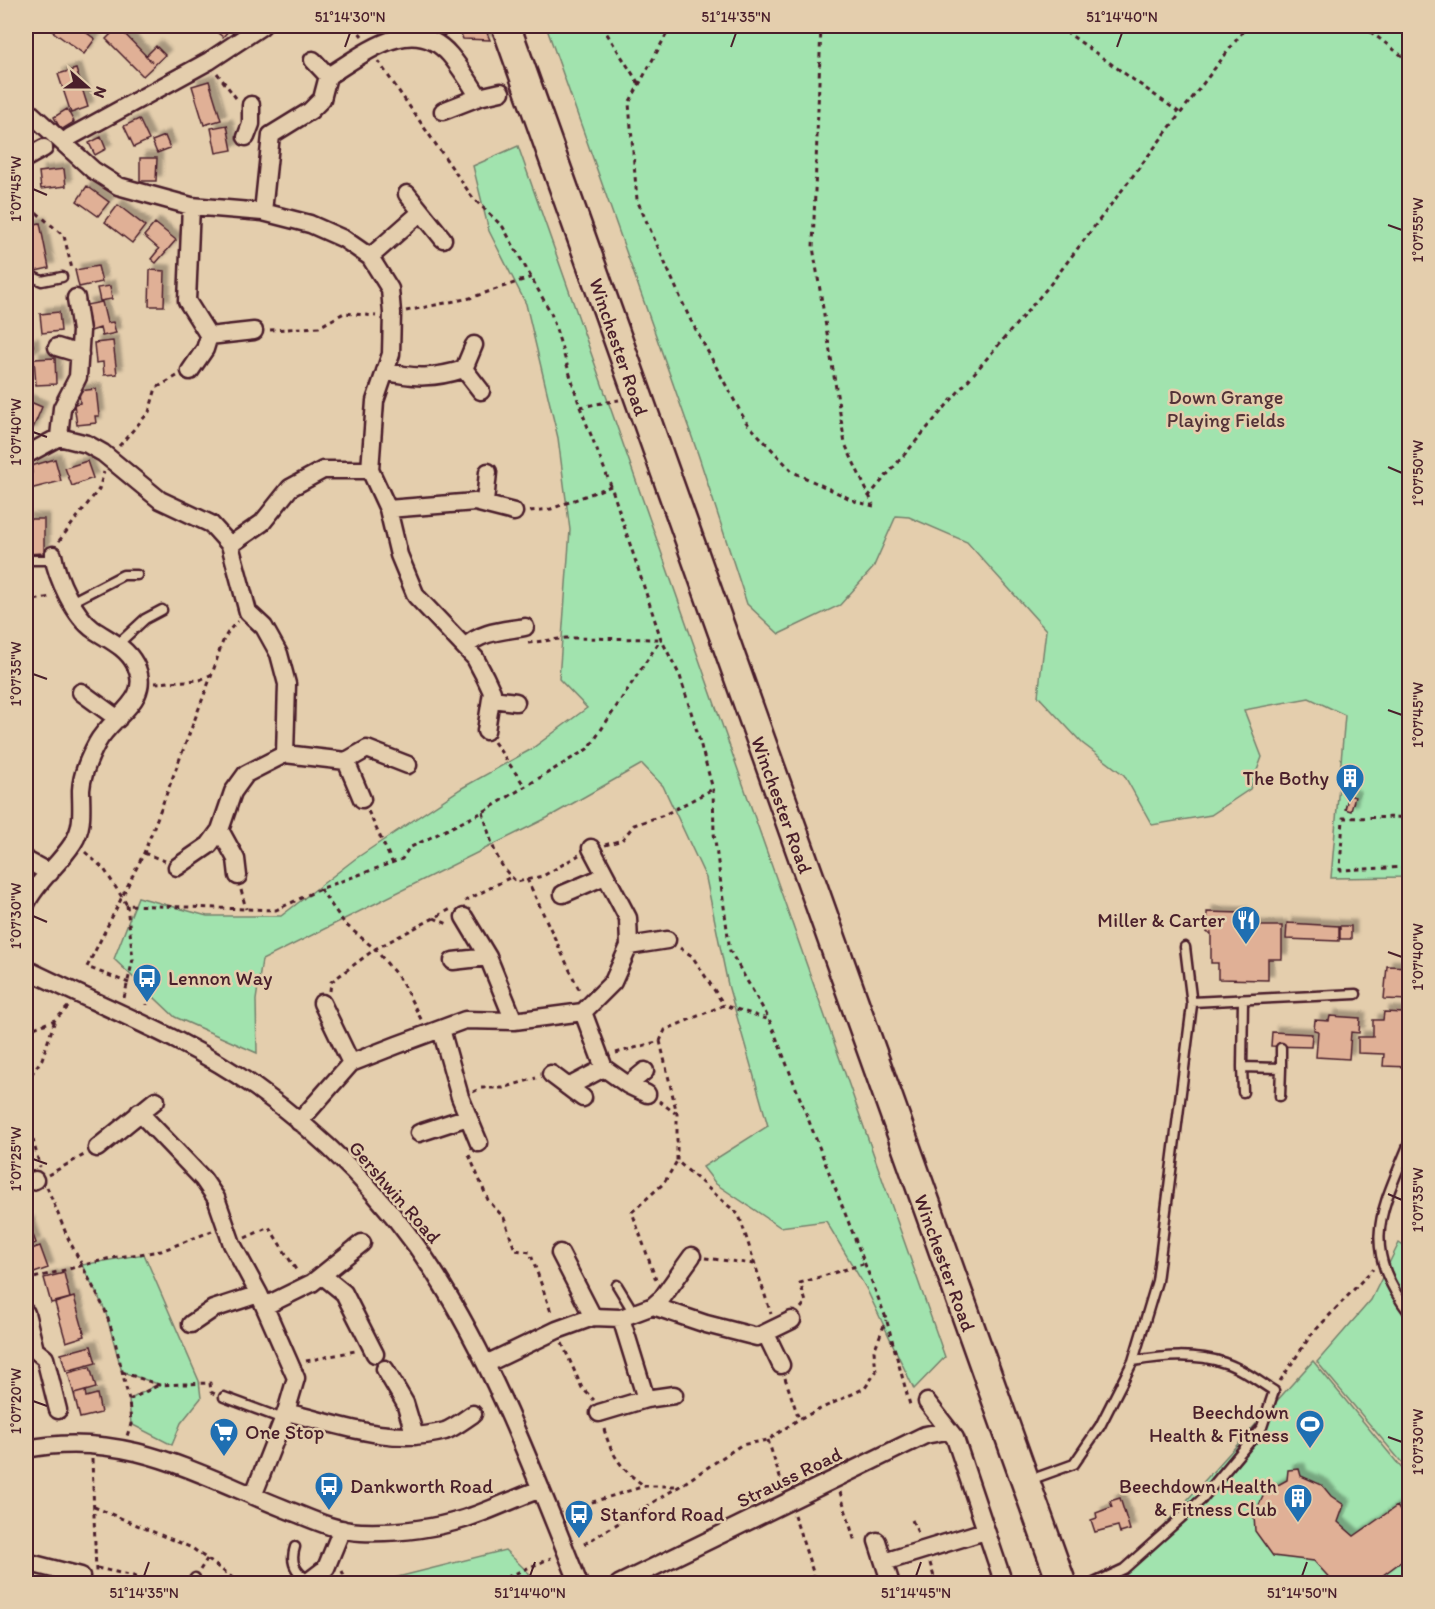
<svg xmlns="http://www.w3.org/2000/svg" width="1435" height="1609" font-family="Itim,sans-serif">
<style>
.green{fill:#a1e3ae;stroke:#76816c;stroke-width:1.5}
.building{fill:#e0b096;stroke:#4a1f2b;stroke-width:1.5;filter:url(#shadow)}
.lines{fill:none;stroke-linecap:round;stroke-linejoin:round}
.lane-casing{stroke:#4a1f2b;stroke-width:13}
.street-casing{stroke:#4a1f2b;stroke-width:21}
.primary-casing{stroke:#4a1f2b;stroke-width:32}
.path{stroke:#4a1f2b;stroke-width:3;stroke-dasharray:4.5 4.5;stroke-linecap:butt}
.lane{stroke:#e4cead;stroke-width:8}
.street{stroke:#e4cead;stroke-width:16}
.primary{stroke:#e4cead;stroke-width:27}
.ticks{fill:none;stroke:#4a1f2b;stroke-width:2}
.labels{text-anchor:middle;stroke-width:5;stroke-linejoin:round;paint-order:stroke}
.street-label{font-size:20px;fill:#4a1f2b;stroke:#e4cead}
.park-label{font-size:20px;fill:#533338;stroke:#e4cead}
.poi-label{font-size:20px;fill:#4a1f2b;stroke:#e4cead;text-anchor:end}
.neatline{fill:none;stroke:#4a1f2b;stroke-width:2}
.ticks-label{font-size:15px;text-anchor:middle;fill:#4a1f2b}
</style>
<defs>
<filter id="shadow"><feDropShadow dx="5.5" dy="-5.5" stdDeviation="1.5" flood-color="#0004"/></filter>
</defs>
<rect width="100%" height="100%" fill="#e4cead"/>
<filter id="ink" filterUnits="userSpaceOnUse"><feTurbulence type="fractalNoise" baseFrequency=".0167" numOctaves="2"/><feDisplacementMap in="SourceGraphic" scale="12" xChannelSelector="R" yChannelSelector="G"/><feConvolveMatrix kernelMatrix="1 2 1 2 8 2 1 2 1" color-interpolation-filters="sRGB"/></filter>
<g filter="url(#ink)">
<path class="green" d="M546,26H1409V877L1331,878L1345,715L1309,698L1244,710L1262,757L1250,789L1211,815L1152,825L1124,775L1082,743L1038,696L1046,630L967,542L909,517L896,516L873,568L840,605L779,634L747,604L698,454Z
M518,146L945,1357L914,1389L866,1288L826,1221L780,1227L716,1184L703,1167L768,1126L728,985L706,878L663,786L642,764L547,818L262,960L256,1000L257,1053L175,1017L114,959L138,897L207,916H281L355,859L462,788L530,750L587,708L559,679L570,530L558,438L526,304L489,231L473,166Z
M1399,1243L1409,1250V1471L1317,1362L1371,1300Z
M144,1254L199,1381L201,1398L181,1423L172,1445L131,1424L129,1400L158,1384L122,1372L105,1310L82,1265Z
M1313,1361L1409,1477V1583L1111,1584Z
M505,1550L539,1583H377L386,1580Z"/>
<path class="building" d="M45,26H77L95,39L84,54Z
M209,26H246L237,37L229,30L223,37Z
M458,26H484L490,40L463,39Z
M118,27L152,62L146,56L156,46L165,55L143,76L106,39Z
M76,69L88,107L71,113L58,74Z
M209,81L221,120L204,125L192,86Z
M67,109L74,122L61,130L54,117Z
M139,119L149,140L134,147L124,126Z
M227,125L232,150L216,153L211,128Z
M165,136L170,148L157,153L152,141Z
M101,137L106,149L95,155L89,143Z
M140,158H157L156,181H140Z
M64,169L66,186L41,189L39,172Z
M87,186L109,202L98,216L77,201Z
M118,205L145,226L132,243L105,222Z
M40,223L49,268L31,272L26,243V226Z
M155,223L176,240L156,263L151,259L159,249L144,236Z
M98,266L102,282L79,287L75,270Z
M150,270L165,271L164,306H149Z
M110,286L112,299L100,301L97,288Z
M102,302L107,323L113,322L116,333L102,336L100,328L91,331L86,305Z
M59,312L61,331L42,333L40,314Z
M113,341L117,374L104,375L103,362L96,363L94,343Z
M33,344L34,356L26,357V345Z
M55,358L56,384L36,385L34,359Z
M96,389L99,416H95L96,423L77,425L74,404L80,403L79,391Z
M26,400L42,407L31,433L26,431Z
M55,459L61,481L26,490V475L32,473L31,466Z
M87,461L93,478L72,486L65,468Z
M26,519H44V553L26,554Z
M1349,795L1355,797L1351,811L1345,809Z
M1207,912L1242,913V926H1282V959H1268V980L1218,979V963H1211V933H1207Z
M1287,923L1339,926V941L1286,939Z
M1340,926H1351V939H1340Z
M1387,966L1410,967V1000L1384,999Z
M1384,1012L1404,1013L1403,1024L1410,1025V1067L1383,1066L1384,1054L1358,1053V1037H1373V1020H1383Z
M1330,1016L1360,1018L1359,1033L1351,1032L1349,1059L1316,1057L1318,1031L1314,1030L1315,1020L1329,1021Z
M1272,1032L1312,1034L1311,1047L1271,1046Z
M28,1222L36,1243L26,1248V1223Z
M40,1246L48,1268L26,1276V1251Z
M64,1273L70,1298L51,1303L44,1278Z
M74,1297L85,1336L66,1342L55,1303Z
M91,1346L96,1363L66,1371L61,1354Z
M90,1367L96,1388L74,1394L68,1373Z
M85,1391L86,1397L97,1394L101,1413L80,1418L74,1394Z
M1299,1469L1301,1476L1322,1485L1331,1496L1344,1505L1338,1522L1354,1536L1397,1506L1410,1526V1555L1371,1584H1335L1314,1561L1273,1556L1255,1531L1254,1516L1265,1492L1287,1480L1288,1470Z
M1120,1498L1130,1530L1120,1533L1118,1526L1095,1532L1091,1520L1097,1518L1096,1513L1112,1507L1110,1501Z"/>
<g class="lines">
<g class="lane-casing">
<path id="lane" d="M437,26L442,30
M26,274L42,281L62,277
M26,560H54
M73,601L123,575H137
M118,644L145,619L162,610
M1243,1000L1242,1067L1281,1068L1280,1096
M1192,1002L1356,994
M1242,1067L1243,1092
M1281,1068V1048
M1410,1141C1381,1212 1359,1245 1410,1314
M617,1285L634,1313
M1133,1361L1157,1281L1170,1179L1192,1005L1185,947
M224,1397L283,1419
M1027,1481L1074,1464L1100,1426L1133,1361C1164,1356 1195,1353 1225,1363C1242,1368 1259,1382 1274,1391L1262,1427L1201,1500L1124,1569L1094,1583
M295,1547C290,1562 295,1572 308,1580
M191,1584L195,1578"/>
</g>
<g class="street-casing">
<path id="street" d="M313,60L328,76
M26,109L93,170L118,186L191,206L263,212L310,224L344,239L370,257L390,289L392,313L391,354L375,401L370,470L388,509L399,555L416,596L475,658L485,677L492,692L486,731
M443,111L479,97L501,92
M70,137L209,61L262,26
M246,137L251,124V105
M26,158L44,148
M407,194L443,239
M263,212L271,135L310,111L322,99L328,76C364,54 413,12 450,55C461,68 470,83 479,97
M370,257L421,212
M209,336L254,331
M474,345L464,369L481,391
M57,347L80,354
M190,371L205,349L209,336L187,301L191,206
M385,371C414,379 436,378 464,369
M59,437L62,408L78,377L81,331L76,298
M26,455L59,437L87,444L103,453L160,500L211,524L230,545L248,612L264,627L279,654L287,684L285,754L246,774L233,792L220,830L209,845L177,867
M485,502L488,472
M388,509L475,502L514,512
M230,545L262,523L290,488L323,470H370
M465,647C482,631 503,631 525,627
M81,692L118,719
M492,699L516,702
M285,754L346,761L367,749L408,765
M346,761L362,799
M220,830L236,859L238,876
M26,860L50,873
M563,894L605,876
M26,904C37,881 59,865 73,843C84,826 81,810 81,790C82,773 89,758 97,743C111,716 154,700 135,664C126,647 109,640 94,630C74,616 57,578 53,555
M464,917L488,957L514,1021
M629,946L667,940
M453,961L488,957
M26,969C102,1007 184,1037 255,1087C324,1136 388,1200 434,1272C496,1368 536,1478 579,1584
M322,1003L351,1063
M583,1012L604,1068L628,1085L647,1094
M441,1029L460,1097L479,1143
M551,1074L583,1098
M628,1085L645,1071
M568,1087L604,1068
M139,1112L203,1179L216,1198L232,1244L259,1294L296,1378L286,1412L253,1496
M299,1122L351,1063L397,1045L465,1020L514,1021L583,1012L613,982L629,946L628,918L591,848
M419,1133L468,1117
M97,1148L156,1100
M26,1183L35,1180
M560,1253L593,1317
M323,1276L344,1293L375,1354
M265,1306L312,1283L362,1243
M653,1306L706,1324L757,1337L792,1320
M26,1313L35,1350L45,1358L58,1410
M621,1318L646,1399
M191,1324L213,1309L259,1294
M766,1334L781,1365
M486,1364L557,1330L593,1317L621,1318L653,1306L662,1298L692,1256
M385,1369L405,1403L415,1436
M927,1402L955,1438L1004,1584
M286,1412C337,1424 392,1446 445,1431C454,1428 464,1420 473,1414
M599,1413L646,1399L674,1395
M26,1449C124,1430 195,1473 283,1508C307,1517 334,1531 361,1532C395,1533 432,1529 464,1519C490,1511 515,1498 541,1489
M877,1541L890,1581
M26,1562L81,1576
M884,1562L985,1531
M305,1584L326,1568L342,1529
M619,1584L925,1435L947,1431"/>
</g>
<g class="primary-casing">
<path id="primary" d="M506,26L1062,1584"/>
</g>
<path class="path" d="M354,26L362,36
M602,26L639,84
M671,26L629,103L637,200L689,317L746,422L793,472L857,502L874,506
M821,26L813,247L845,444L873,504
M1058,26L1180,113
M1363,26L1410,62
M378,61L473,198L503,227L551,313L580,407L611,486L661,639L680,676L696,728L713,789L714,833L730,951L769,1019L886,1318L910,1405
M217,73L236,98
M26,188L30,207L26,218
M30,207L64,236L72,269
M406,311L470,298L532,277
M270,330L319,327L344,313L376,316
M580,407L619,400
M119,446L149,412L156,388L177,376
M868,497L1049,286L1247,26
M530,511L551,509L611,486
M59,541L99,489L104,472
M26,601L52,597
M528,643L566,638L661,639
M155,683L200,680L212,674C220,653 220,637 238,621
M494,742L524,785
M368,811L393,864
M483,812C490,837 495,865 517,882L543,876L579,855
M1410,817L1343,818L1340,870L1410,867
M605,845L622,840L634,825L664,815L713,789
M85,852L104,869L127,905L276,910L320,889L402,859L409,848L483,812L589,748L661,639
M144,853L165,861
M527,879L580,992
M320,889L345,924L375,949L400,979L422,1021
M241,890L246,909
M465,901L511,877
M434,918L450,925
M680,948L692,956L724,1005
M129,983L87,967L144,853L212,674
M330,991L331,982L375,949L451,909
M124,998L133,959L127,905
M147,1005V1004
M26,1031L55,1020L69,1006
M660,1041L677,1114V1161L739,1215L771,1314
M616,1053L660,1041L665,1030L724,1005L767,1019
M26,1082L42,1059L55,1020
M473,1092L481,1088H503L536,1078
M659,1101L675,1113
M26,1113L40,1167
M469,1155L488,1200L504,1218L515,1250L530,1252L552,1315
M48,1175L84,1155
M47,1187L67,1236L105,1310L114,1337L129,1400L131,1424L127,1436
M245,1238L269,1227L298,1273
M705,1258L754,1264
M26,1280L111,1258L161,1251L212,1231
M656,1280L632,1212L664,1183L677,1161
M801,1308L806,1302L800,1283L863,1264
M562,1343L582,1388L594,1400
M306,1361L355,1351
M122,1372L159,1385L210,1383L211,1392L215,1394
M785,1378L799,1419
M1280,1381L1311,1335L1373,1269
M129,1400L159,1385
M604,1429C611,1454 622,1471 645,1486
M768,1440L783,1487
M92,1459L96,1572
M840,1492L855,1542
M94,1507L192,1548L241,1584
M566,1510L645,1486H679
M794,1515L817,1584
M912,1520L919,1535
M584,1544L680,1486L741,1445L768,1440L799,1419L865,1388L876,1372L874,1351L886,1320
M930,1563L936,1584
M97,1568L134,1576L153,1584
M200,1570L207,1559
M342,1571L348,1584
M491,1584L551,1558"/>
<use href="#lane" class="lane"/>
<use href="#street" class="street"/>
<use href="#primary" class="primary"/>
</g>
</g>
<path class="ticks" d="M345,47L350,33M731,47L736,33M1117,47L1122,33M33,189L47,195M1388,225L1402,230M33,432L47,437M1388,467L1402,473M33,674L47,679M1388,710L1402,715M33,916L47,922M1388,952L1402,957M33,1159L47,1164M1388,1194L1402,1200M33,1401L47,1406M1388,1437L1402,1442M144,1576L149,1562M530,1576L535,1562M916,1576L921,1562M1302,1576L1307,1562"/>
<defs>
<g id="building-pin" transform="scale(1.5)"><path d="M0 17L-7.5 6A9.5 9.5 0 1 1 7.5 6Z" fill="#1f6fb2" stroke="#e4cead"/><path d="M-4-6H4V6H1V3H-1V6H-4ZM-2.5-4.3h1.7v1.8h-1.7ZM.8-4.3h1.7v1.8H.8ZM-2.5-1h1.7V.8h-1.7ZM.8-1h1.7V.8H.8Z" fill="#fff"/></g>
<g id="restaurant-pin" transform="scale(1.5)"><path d="M0 17L-7.5 6A9.5 9.5 0 1 1 7.5 6Z" fill="#1f6fb2" stroke="#e4cead"/><path d="M-5-6h1v4h1v-4h1v4h1v-4h1v5L-1.5 .5V6h-2V.5L-5-1ZM5-6V6H3V1.5H1.5Q1.5-4 5-6Z" fill="#fff"/></g>
<g id="bus-pin" transform="scale(1.5)"><path d="M0 17L-7.5 6A9.5 9.5 0 1 1 7.5 6Z" fill="#1f6fb2" stroke="#e4cead"/><path d="M-5-6H5V4H4V6H2V4H-2V6H-4V4H-5ZM-3.5-4V0h7V-4ZM-3.5 1.2v1.5H-2V1.2ZM2 1.2v1.5H3.5V1.2Z" fill="#fff"/></g>
<g id="stadium-pin" transform="scale(1.5)"><path d="M0 17L-7.5 6A9.5 9.5 0 1 1 7.5 6Z" fill="#1f6fb2" stroke="#e4cead"/><path d="M0-5a6.5 5 0 1 0 0 10a6.5 5 0 1 0 0-10ZM-3.5-1.8h7v3.6h-7Z" fill="#fff"/></g>
<g id="supermarket-pin" transform="scale(1.5)"><path d="M0 17L-7.5 6A9.5 9.5 0 1 1 7.5 6Z" fill="#1f6fb2" stroke="#e4cead"/><path d="M-6-5.5h2.5l.6 2H6L4.5 2H-2.5L-4.4-4H-6ZM-1.5 3.2a1.3 1.3 0 1 0 .1 0ZM3 3.2a1.3 1.3 0 1 0 .1 0Z" fill="#fff"/></g>
</defs>
<g fill-rule="evenodd">
<use href="#building-pin" x="1350" y="778"/>
<use href="#restaurant-pin" x="1246" y="920"/>
<use href="#bus-pin" x="147" y="978"/>
<use href="#stadium-pin" x="1310" y="1424"/>
<use href="#supermarket-pin" x="224" y="1432"/>
<use href="#bus-pin" x="329" y="1486"/>
<use href="#building-pin" x="1298" y="1498"/>
<use href="#bus-pin" x="579" y="1514"/>
</g>
<g class="labels">
<g class="street-label">
<text transform="translate(619 347) rotate(71)" y="7">Winchester Road</text>
<text transform="translate(782 805) rotate(70)" y="7">Winchester Road</text>
<text transform="translate(395 1192) rotate(49)" y="7">Gershwin Road</text>
<text transform="translate(945 1263) rotate(70)" y="7">Winchester Road</text>
<text transform="translate(789 1477) rotate(-26)" y="7">Strauss Road</text>
</g>
<g class="park-label">
<text x="1226" y="404">Down Grange<tspan x="1226" dy="23">Playing Fields</tspan></text>
</g>
<g class="poi-label">
<text x="1329" y="785">The Bothy</text>
<text x="1225" y="927">Miller &amp; Carter</text>
<text x="168" y="985" text-anchor="start">Lennon Way</text>
<text x="1289" y="1419">Beechdown<tspan x="1289" dy="23">Health &amp; Fitness</tspan></text>
<text x="245" y="1439" text-anchor="start">One Stop</text>
<text x="350" y="1493" text-anchor="start">Dankworth Road</text>
<text x="1277" y="1493">Beechdown Health<tspan x="1277" dy="23">&amp; Fitness Club</tspan></text>
<text x="600" y="1521" text-anchor="start">Stanford Road</text>
</g>
</g>
<rect width="1435" height="1609" fill="none" stroke="#e4cead" stroke-width="66"/>
<g transform="translate(87 87) rotate(111)" stroke="#e4cead" stroke-width="4.5" paint-order="stroke">
<path d="M0-4.5L10 22L0 15L-10 22Z" fill="#4a1f2b"/>
<text y="-9" font-size="16" font-weight="bold" text-anchor="middle" fill="#4a1f2b">N</text>
</g>
<rect x="33" y="33" width="1369" height="1543" class="neatline"/>
<g class="ticks-label">
<text x="350" y="22">51°14'30"N</text>
<text x="736" y="22">51°14'35"N</text>
<text x="1122" y="22">51°14'40"N</text>
<text transform="translate(16 189) rotate(-90)" y="5">1°07'45"W</text>
<text transform="translate(1418 230) rotate(-90)" y="5">1°07'55"W</text>
<text transform="translate(16 432) rotate(-90)" y="5">1°07'40"W</text>
<text transform="translate(1418 473) rotate(-90)" y="5">1°07'50"W</text>
<text transform="translate(16 674) rotate(-90)" y="5">1°07'35"W</text>
<text transform="translate(1418 715) rotate(-90)" y="5">1°07'45"W</text>
<text transform="translate(16 916) rotate(-90)" y="5">1°07'30"W</text>
<text transform="translate(1418 957) rotate(-90)" y="5">1°07'40"W</text>
<text transform="translate(16 1159) rotate(-90)" y="5">1°07'25"W</text>
<text transform="translate(1418 1200) rotate(-90)" y="5">1°07'35"W</text>
<text transform="translate(16 1401) rotate(-90)" y="5">1°07'20"W</text>
<text transform="translate(1418 1442) rotate(-90)" y="5">1°07'30"W</text>
<text x="144" y="1598">51°14'35"N</text>
<text x="530" y="1598">51°14'40"N</text>
<text x="916" y="1598">51°14'45"N</text>
<text x="1302" y="1598">51°14'50"N</text>
</g>
</svg>
